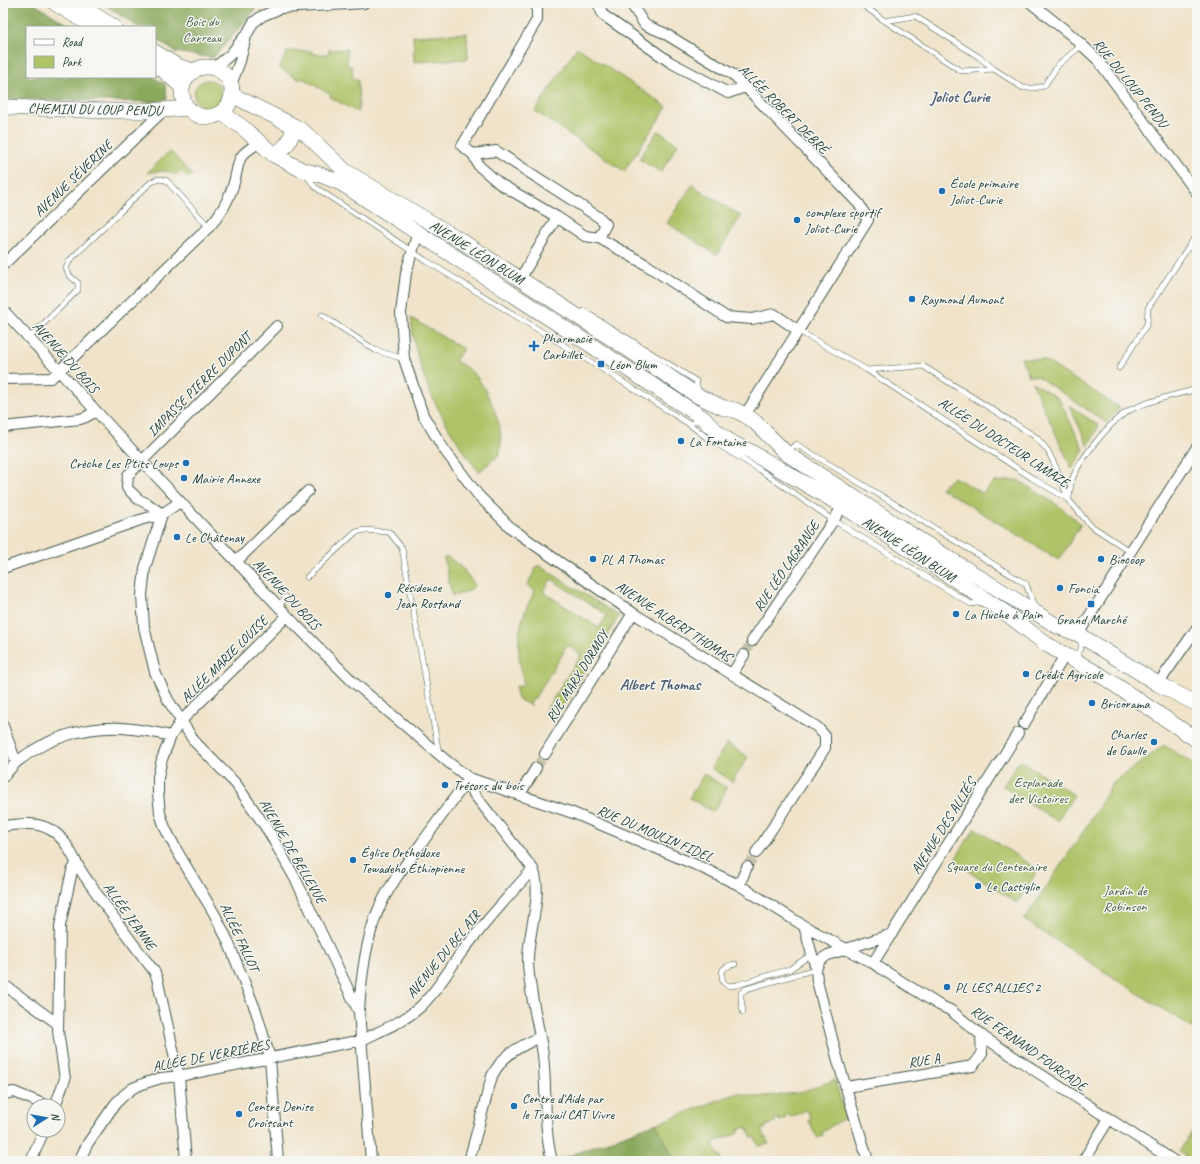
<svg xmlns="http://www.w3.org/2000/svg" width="1200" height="1164" font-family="Caveat,sans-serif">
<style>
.green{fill:#afc367;stroke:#67804e;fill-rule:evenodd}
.forest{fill:#8ba95c;stroke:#557348}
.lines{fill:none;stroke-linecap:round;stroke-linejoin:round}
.street-tunnel{stroke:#c6c2ab;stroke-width:10;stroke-dasharray:10 5;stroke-linecap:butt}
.lane-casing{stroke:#3e564a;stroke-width:6}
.street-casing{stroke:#3e564a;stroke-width:12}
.secondary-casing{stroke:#3e564a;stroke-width:16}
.lane{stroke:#fff;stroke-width:5}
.street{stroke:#fff;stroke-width:10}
.secondary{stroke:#fff;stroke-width:15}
.poi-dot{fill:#1f6fb2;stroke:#f6f6f2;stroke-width:1.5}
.labels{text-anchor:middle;stroke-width:3;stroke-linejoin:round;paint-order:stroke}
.park-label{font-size:14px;fill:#435e41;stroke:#f6f6f2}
.street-label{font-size:14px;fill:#1f3d34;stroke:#f6f6f2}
.poi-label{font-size:14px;fill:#1f3d34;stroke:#f6f6f2;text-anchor:start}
.quarter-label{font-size:16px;font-weight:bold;fill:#4f5e71;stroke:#f6f6f2}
</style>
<rect width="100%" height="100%" fill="#f6f6f2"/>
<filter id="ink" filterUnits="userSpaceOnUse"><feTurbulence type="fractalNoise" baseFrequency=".025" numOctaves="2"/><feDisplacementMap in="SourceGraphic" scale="8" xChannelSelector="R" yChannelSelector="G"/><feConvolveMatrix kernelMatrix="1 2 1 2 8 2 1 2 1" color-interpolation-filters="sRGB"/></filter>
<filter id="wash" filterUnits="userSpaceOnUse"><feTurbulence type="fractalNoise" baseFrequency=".012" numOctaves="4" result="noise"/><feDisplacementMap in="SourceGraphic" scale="16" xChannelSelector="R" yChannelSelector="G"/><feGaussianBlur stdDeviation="0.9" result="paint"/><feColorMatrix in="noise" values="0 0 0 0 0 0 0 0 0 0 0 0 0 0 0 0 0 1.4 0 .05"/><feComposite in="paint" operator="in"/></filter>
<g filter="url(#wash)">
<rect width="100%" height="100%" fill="#f0e3c9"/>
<path class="green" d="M467,33L468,59L414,62L413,36Z
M577,47L667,107L624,171L535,111Z
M347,49V66H352L353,79H358L359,107L357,112L330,97L331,95L302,78L300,80L279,68L288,51H312V54H328L329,50Z
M194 94a14 14 0 1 1 28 0a14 14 0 1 1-28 0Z
M658,131L678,144L661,172L639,159Z
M170,151L192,175L188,178L181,171L176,175C166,169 158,171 147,173Z
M692,185L741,216L717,255L667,223Z
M411,318L463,349L455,361C463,365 471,370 477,377C488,392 501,421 501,440C501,445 500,451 499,455L479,472C445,427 415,376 411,318Z
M1021,358L1044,360L1120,408L1107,423L1037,376H1029Z
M1032,382L1059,399L1084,450L1072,469Z
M1069,405L1099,426L1088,446Z
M954,477L982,493L994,482L1018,480L1059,506L1081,524L1059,560L941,488Z
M448,557L463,569L475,585C470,592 461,594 452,596L444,558Z
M538,565L619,616L554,720L544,713L581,655L570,647L569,645H567L563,651L564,652L534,699L533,698L530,703L531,706L518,699L515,687L524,685C516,647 515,626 535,591L527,585ZM551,579L607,615L599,628L543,592Z
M727,743L748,757L732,782L711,768Z
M1164,745L1197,766V1031L1024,920L1085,829L1113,783Z
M1020,760L1074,795L1057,821L1003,786Z
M704,774L727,788L713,812L689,798Z
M975,828L1038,870L1017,903L954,861Z
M835,1080L847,1122L844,1119L841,1120L822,1132L823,1135L818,1138L812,1129L813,1128L808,1120L811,1119L807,1111L804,1110L801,1113L790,1117L789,1114L785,1116V1119L779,1121V1118L774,1120L775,1123L765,1126L766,1128L761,1130L769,1144L759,1146L754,1137L752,1138L748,1129L747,1130L746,1127L738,1130L739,1133L713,1142L718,1155L720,1154L722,1160L720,1161H558V1160L738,1093L755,1097L798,1093Z
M1197,1124V1161H1193L1179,1152Z"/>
<path class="forest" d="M3,3H33L72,27H27V77H153L165,84L167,99L154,102L3,99Z
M102,3H256L254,11L213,58L175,52L155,38V27H138Z
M656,1123L675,1161H558V1160Z"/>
</g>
<g filter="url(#ink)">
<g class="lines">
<path class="street-tunnel" d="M744,655L752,641
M536,768L545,754
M747,867L756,853"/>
<g class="lane-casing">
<path id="lane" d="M860,3L885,21L961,71L994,69L979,57L915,16L885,21
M994,69L1023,88H1034L1044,86L1059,64L1082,45
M307,176L315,187L425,260L599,367L689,424L701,419
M584,311L696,381L698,391
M322,315L375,350L404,359
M799,331L867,370
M29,338L78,290V283L69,275L66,268L70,260L150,183L158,179L166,180L209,227
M1119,368L1147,324L1148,308L1193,240L1197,237
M689,424L706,437L760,470L833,520L971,604L983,602
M787,452L796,444L1026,584L1034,606
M1069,498C1070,493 1070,486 1072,480C1079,460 1111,420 1130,410C1150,400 1175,395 1197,389
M1068,499L1060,476L1048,451L1036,437L923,366L867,370L1032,478L1068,499L1090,525L1131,552
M307,577L356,532L365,530L389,532L402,548L439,754
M278,606L286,597
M1072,654H1077L1081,649V639
M735,964C723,967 720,969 723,982L728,986L737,985L790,969L812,954
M743,1012L741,999V993L746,989L816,969"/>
</g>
<g class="street-casing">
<path id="street" d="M598,3L603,15L670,62L728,93L745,87
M633,3V7L645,25L664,33L735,76L859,204L868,220L745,415
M1031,3L1071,35L1097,59L1197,193
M214,68L230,55L244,37
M231,85L240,61L246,36L253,23L262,16L281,8L364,3
M473,154L496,151L600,218L606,224L599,238L585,236L557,217L500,184L479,166L473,154L462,146L537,20V3
M418,232L406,273L401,313L404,359L423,415L443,448L478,495L511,528L542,550L633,613L817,727L825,736V748L756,853
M599,238L645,264L726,317L752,319L774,314L799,331
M3,265L163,111
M520,279L557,217
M3,310L142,461L295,624L352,681L448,762L469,778L573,813L696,865L739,885L804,926L846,949L873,963L880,968L939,1005L950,1010L985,1038L1174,1161
M3,379L51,378L59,371L209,227C221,214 227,203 233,186C241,161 233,158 259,143
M3,427L80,419L86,417L96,411
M180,502L162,514L148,504L138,499L127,488L128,475L277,326
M162,514L145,568L142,595L144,627L155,672L168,700L194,741L236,784L269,832L297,882L359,1012L371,1161
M237,561L308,491
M3,568L140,520L162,514
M1078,634L1197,447
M752,641L843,506
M732,674L744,655
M1158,684L1197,628
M1024,724L1065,655
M3,726L16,762
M171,736L162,759L158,777V793L160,813L165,828L177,851L215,915L227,939L256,1011L270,1058L278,1161
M545,754L633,613
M3,777C8,772 12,766 18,761C47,738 85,726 122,728C138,729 154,732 171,736L181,721L287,616
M469,778L474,794L533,869C544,895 527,934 528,962C529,993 539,1025 543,1055C547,1091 543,1126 552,1161
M520,794L536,768
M3,826C20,824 36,821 51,830C68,840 73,859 83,874C106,907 129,939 154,971L157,978L179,1076L186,1161
M739,885L747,867
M804,926L816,969L817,981L838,1061L868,1161
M873,963L1018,733
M816,969L820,960L828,955L892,934
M3,984L58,1024
M359,1011C361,978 365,944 377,913C387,888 405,865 421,844C437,822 453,800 469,778
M846,1087L973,1066L982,1054L981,1035
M3,1094L14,1092L48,1106
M55,1106L65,1079L58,1031L60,926L72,871L76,864
M31,1161L44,1130
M79,1161L88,1143L115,1104L124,1095L133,1088L145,1083L161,1078L179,1076L362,1040C380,1031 405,1021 420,1007C437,991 448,971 461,953C484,924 508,896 533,869
M469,1161L492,1076C504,1053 518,1048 540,1037
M1083,1161L1109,1119"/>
</g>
<g class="secondary-casing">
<path id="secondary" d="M55,3L94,27
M75,3L114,27
M155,52L177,66L193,71
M155,65L163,70L182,87
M182 92a25 25 0 1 1 50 0a25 25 0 1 1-50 0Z
M232,95L294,126L304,132L345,171L460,240L631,351L698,396L724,408L735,410L745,415L755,422L786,453L918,539L1057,626L1078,634L1158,684L1197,704
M3,107C64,108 126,115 187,108
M222,113L242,127L274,155L302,170L321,175L341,183L703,418C716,433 730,444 749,451L843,506L1003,611L1046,644L1065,655L1105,678L1197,740
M274,155C288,146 290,142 294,126"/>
</g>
<use href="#lane" class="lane"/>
<use href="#street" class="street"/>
<use href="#secondary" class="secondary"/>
</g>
</g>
<g class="poi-dot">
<circle cx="942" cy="191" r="4"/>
<circle cx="797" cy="220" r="4"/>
<circle cx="912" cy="299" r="4"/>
<path d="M532 340h4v4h4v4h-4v4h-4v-4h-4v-4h4z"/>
<rect x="597" y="360" width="8" height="8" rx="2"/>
<circle cx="681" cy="441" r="4"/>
<circle cx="186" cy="463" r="4"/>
<circle cx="184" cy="478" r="4"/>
<circle cx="177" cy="537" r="4"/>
<circle cx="593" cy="559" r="4"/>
<circle cx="1101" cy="559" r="4"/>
<circle cx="1060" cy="588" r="4"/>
<circle cx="388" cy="595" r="4"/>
<rect x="1087" y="600" width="8" height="8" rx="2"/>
<circle cx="956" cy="614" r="4"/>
<circle cx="1026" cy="674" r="4"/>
<circle cx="1092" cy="703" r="4"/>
<circle cx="1154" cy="742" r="4"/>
<circle cx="445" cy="785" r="4"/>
<circle cx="353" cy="860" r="4"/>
<circle cx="978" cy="886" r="4"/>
<circle cx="947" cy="987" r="4"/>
<circle cx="514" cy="1106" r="4"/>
<circle cx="239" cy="1114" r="4"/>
</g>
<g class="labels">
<g class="park-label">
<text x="202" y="26">Bois du<tspan x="202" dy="16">Carreau</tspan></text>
<text x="1038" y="787">Esplanade<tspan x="1038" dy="16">des Victoires</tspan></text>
<text x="996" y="871">Square du Centenaire</text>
<text x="1125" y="895">Jardin de<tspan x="1125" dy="16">Robinson</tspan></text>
</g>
<g class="street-label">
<text transform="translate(1131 83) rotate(51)" y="5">RUE DU LOUP PENDU</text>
<text transform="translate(95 109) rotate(1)" y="5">CHEMIN DU LOUP PENDU</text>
<text transform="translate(784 109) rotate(45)" y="5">ALLÉE ROBERT DEBRÉ</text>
<text transform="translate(73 178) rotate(-44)" y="5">AVENUE SÉVERINE</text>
<text transform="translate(477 252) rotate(32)" y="5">AVENUE LÉON BLUM</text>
<text transform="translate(66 357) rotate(48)" y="5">AVENUE DU BOIS</text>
<text transform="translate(199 384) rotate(-45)" y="5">IMPASSE PIERRE DUPONT</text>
<text transform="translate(1004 442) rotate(33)" y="5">ALLÉE DU DOCTEUR LAMAZE</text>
<text transform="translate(909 549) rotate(33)" y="5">AVENUE LÉON BLUM</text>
<text transform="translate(786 566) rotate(-56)" y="5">RUE LÉO LAGRANGE</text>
<text transform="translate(287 594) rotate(47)" y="5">AVENUE DU BOIS</text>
<text transform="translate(674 621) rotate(33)" y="5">AVENUE ALBERT THOMAS</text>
<text transform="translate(224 659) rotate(-45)" y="5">ALLÉE MARIE LOUISE</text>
<text transform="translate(577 676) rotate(-58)" y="5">RUE MARX DORMOY</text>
<text transform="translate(943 826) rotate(-58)" y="5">AVENUE DES ALLIÉS</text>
<text transform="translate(655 833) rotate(23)" y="5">RUE DU MOULIN FIDEL</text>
<text transform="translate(293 851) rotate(60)" y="5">AVENUE DE BELLEVUE</text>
<text transform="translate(130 916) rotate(54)" y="5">ALLÉE JEANNE</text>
<text transform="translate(240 937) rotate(65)" y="5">ALLÉE FALLOT</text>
<text transform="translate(443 954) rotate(-51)" y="5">AVENUE DU BEL AIR</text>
<text transform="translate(1029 1048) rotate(35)" y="5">RUE FERNAND FOURCADE</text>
<text transform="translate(211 1055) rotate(-11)" y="5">ALLÉE DE VERRIÈRES</text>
<text transform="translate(924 1060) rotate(-9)" y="5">RUE A</text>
</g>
<g class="poi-label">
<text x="950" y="188">École primaire<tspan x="950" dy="16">Joliot-Curie</tspan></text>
<text x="805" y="217">complexe sportif<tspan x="805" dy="16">Joliot-Curie</tspan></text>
<text x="920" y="304">Raymond Aumont</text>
<text x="542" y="343">Pharmacie<tspan x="542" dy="16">Carbillet</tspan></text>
<text x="609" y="369">Léon Blum</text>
<text x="689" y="446">La Fontaine</text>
<text x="178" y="468" text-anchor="end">Crèche Les P'tits Loups</text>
<text x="192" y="483">Mairie Annexe</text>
<text x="185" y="542">Le Châtenay</text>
<text x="601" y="564">PL A Thomas</text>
<text x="1109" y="564">Biocoop</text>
<text x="396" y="592">Résidence<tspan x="396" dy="16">Jean Rostand</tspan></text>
<text x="1068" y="593">Foncia</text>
<text x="964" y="619">La Huche à Pain</text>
<text x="1091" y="624" text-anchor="middle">Grand Marché</text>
<text x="1034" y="679">Crédit Agricole</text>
<text x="1100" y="708">Bricorama</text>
<text x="1146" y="739" text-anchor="end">Charles<tspan x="1146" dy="16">de Gaulle</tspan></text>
<text x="453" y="790">Trésors du bois</text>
<text x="361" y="857">Église Orthodoxe<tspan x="361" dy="16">Tewadeho Éthiopienne</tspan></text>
<text x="986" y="891">Le Castiglio</text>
<text x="955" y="992">PL LES ALLIES 2</text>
<text x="522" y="1103">Centre d'Aide par<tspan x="522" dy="16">le Travail CAT Vivre</tspan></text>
<text x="247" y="1111">Centre Denise<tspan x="247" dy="16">Croissant</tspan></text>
</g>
<g class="quarter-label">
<text x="960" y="102">Joliot Curie</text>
<text x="660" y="690">Albert Thomas</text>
</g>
</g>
<rect width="1200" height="1164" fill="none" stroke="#f6f6f2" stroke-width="16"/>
<rect x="26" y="26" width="130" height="52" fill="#f6f6f2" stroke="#a0aca6"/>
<rect x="34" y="39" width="20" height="6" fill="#ffffff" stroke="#a0aca6"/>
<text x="62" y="46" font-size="12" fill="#1f3d34">Road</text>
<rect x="34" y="56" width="20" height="12" fill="#afc367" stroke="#a0aca6"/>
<text x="62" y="66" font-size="12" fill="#1f3d34">Park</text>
<g transform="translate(46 1118) rotate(79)"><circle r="19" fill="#f6f6f2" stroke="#a0aca6"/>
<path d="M0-3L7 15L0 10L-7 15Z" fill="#1f6fb2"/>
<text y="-6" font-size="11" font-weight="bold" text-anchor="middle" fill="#1f3d34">N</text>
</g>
</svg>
